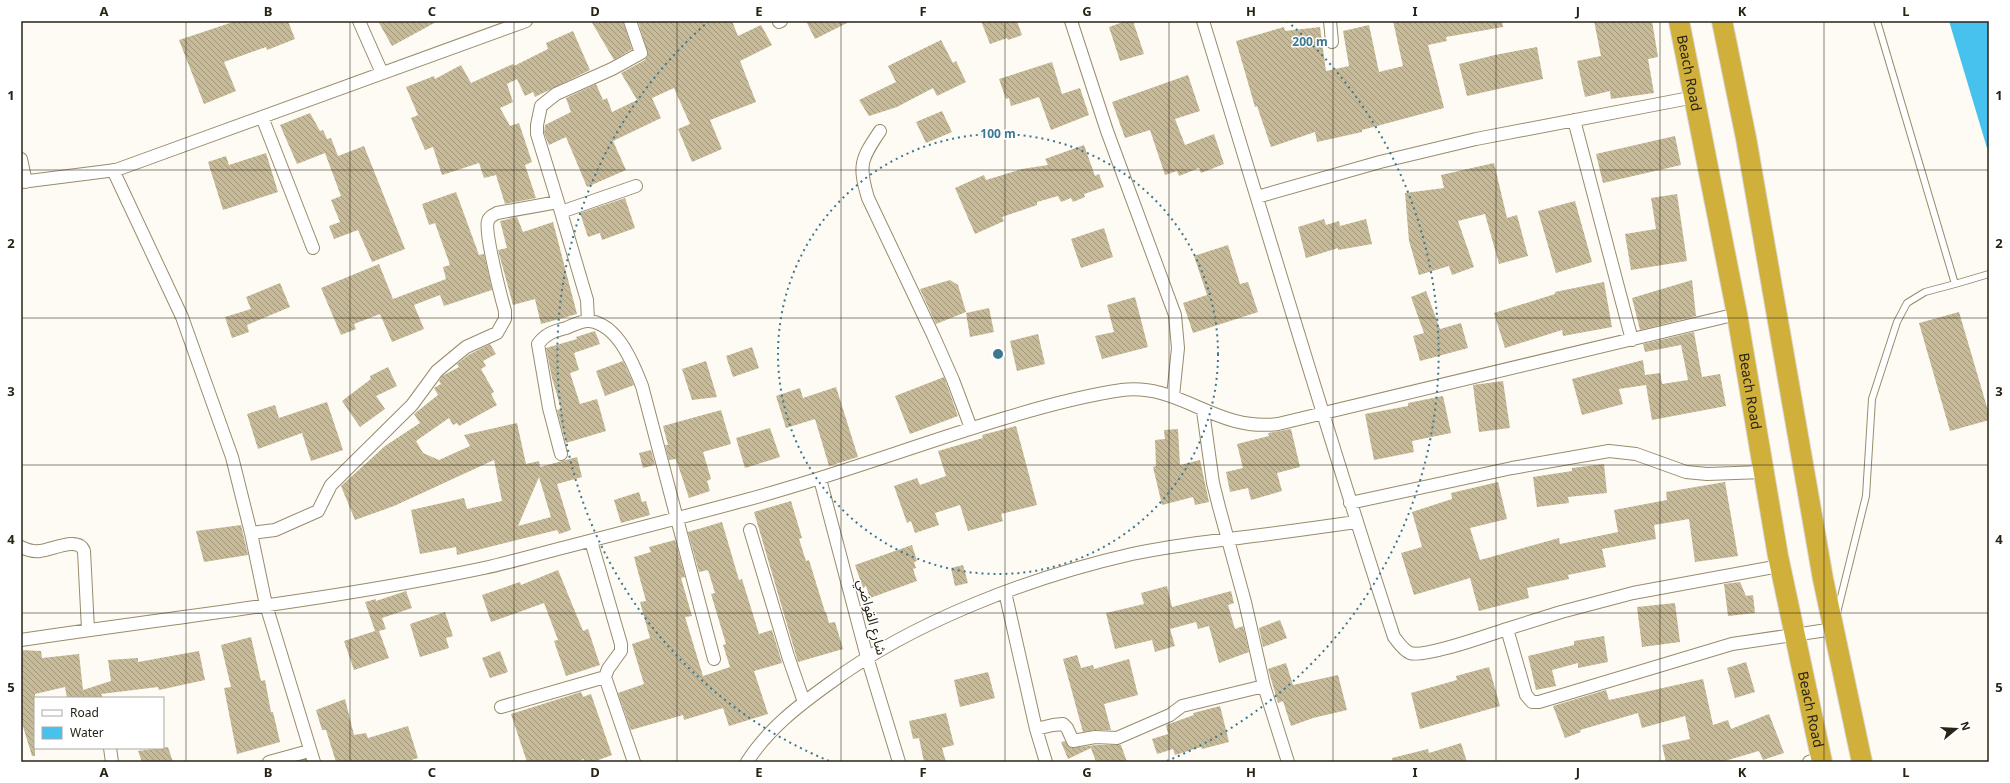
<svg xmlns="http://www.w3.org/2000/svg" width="2010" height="783" font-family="'Noto Sans','Noto Sans Arabic',sans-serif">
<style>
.water{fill:#47c2ef}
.building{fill:url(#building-back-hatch);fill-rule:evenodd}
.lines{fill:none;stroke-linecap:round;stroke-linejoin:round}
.service-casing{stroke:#998c6b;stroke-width:8}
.minor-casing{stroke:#998c6b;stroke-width:14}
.trunk-casing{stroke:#d8d7d5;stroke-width:22}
.service{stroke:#fff;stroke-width:6}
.minor{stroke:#fff;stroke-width:12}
.trunk{stroke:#d0af3a;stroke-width:20}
.grid{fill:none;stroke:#282316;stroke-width:1;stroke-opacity:0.55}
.ring{fill:none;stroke:#3d7890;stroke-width:2;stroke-dasharray:2 4}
.labels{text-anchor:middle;stroke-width:3;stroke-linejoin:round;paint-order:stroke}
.street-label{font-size:14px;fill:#282316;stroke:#fff}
.centre{fill:#3d7890;stroke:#fff;stroke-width:2}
.ring-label{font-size:12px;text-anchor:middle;font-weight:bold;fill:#3d7890;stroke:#fff;stroke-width:3;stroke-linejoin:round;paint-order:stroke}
.neatline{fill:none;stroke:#282316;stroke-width:1.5}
.grid-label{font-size:13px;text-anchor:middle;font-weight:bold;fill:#282316}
</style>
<defs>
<pattern id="building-back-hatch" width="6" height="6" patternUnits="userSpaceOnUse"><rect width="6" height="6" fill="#c7ba98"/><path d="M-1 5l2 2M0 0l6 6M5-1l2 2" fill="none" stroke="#a2977b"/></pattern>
</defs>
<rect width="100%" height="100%" fill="#fdfbf4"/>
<path class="water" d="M1949,21H1989V149L1987,148Z"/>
<path class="building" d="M236,21H288L295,39L267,50L266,47L224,62L236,91L204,104L179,40Z
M378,21H438L392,46Z
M591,21H623L632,49L614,60Z
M638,21H732L738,36L761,25L772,45L740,61L756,102L710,120L722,149L692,162L678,129L690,124L674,88L652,98L661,118L613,141L626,170L587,187L566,137L549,145L544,133L545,125L571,112L566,98L596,84L603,100L607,98L612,112L637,100L621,73L645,60L648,54Z
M806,21H851L815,39Z
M981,21H1017L1022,35L1008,40L1007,38L990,44Z
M1126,21H1133L1144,54L1120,61L1109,27Z
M1393,21H1502L1503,27L1446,37L1447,41L1428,45L1444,108L1362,130V132L1317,142L1315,132L1271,147L1257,106L1255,107L1236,41L1284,27L1285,31L1320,27L1326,71L1349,66L1343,31L1369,25L1379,72L1403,66Z
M1594,21H1652L1658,57L1648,59L1654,93L1611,99L1610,91L1585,97L1577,61L1601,56Z
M573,31L590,70L535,97L533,92L525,96L517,79L507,84L513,102L500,108L510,126L519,123L532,162L525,165L536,198L505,204L496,175L484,178L479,163L442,175L433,147L425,150L411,118L418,115L406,87L434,76L435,79L461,65L471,83L513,64L514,66L548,49L546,43Z
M941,40L953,63L956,61L966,82L937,96L933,88L897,107L869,116L859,100L896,82L888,66Z
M1537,47L1543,79L1467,96L1459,64L1495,55Z
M1052,62L1062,94L1080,88L1089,115L1051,130L1039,97L1011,106L1009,98L1006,99L999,79Z
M1188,75L1200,111L1175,119L1185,145L1214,134L1224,164L1201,173L1199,168L1179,176L1177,171L1165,175L1150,130L1125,138L1112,102Z
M942,111L952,132L926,143L916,122Z
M310,113L320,131L323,130L327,139L331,138L338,156L364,146L405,249L372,262L358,230L334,239L329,226L340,222L331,200L341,196L325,153L297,164L280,125Z
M1675,136L1681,165L1603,183L1596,154Z
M1084,145L1095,176L1099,174L1104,187L1084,194L1085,197L1073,202L1071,198L1061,202L1058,196L1037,202V205L1002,217L1004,221L975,234L955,188L984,175L986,180L1022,169L1048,165L1045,159Z
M266,153L278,192L223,210L208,162L226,156L229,165Z
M1494,163L1507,218L1517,215L1528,256L1499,264L1485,214L1458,221L1474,267L1452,275L1449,266L1419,275L1409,241L1405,193L1444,188L1441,175Z
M456,192L479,255L484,254L492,290L444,306L440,295L414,305L424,329L392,342L380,314L354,324L356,329L341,335L321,288L379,264L393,299L446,279L443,267L450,265L435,223L429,225L422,204Z
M1677,194L1687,261L1631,270L1625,234L1656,229L1651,198Z
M625,198L635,228L602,240L600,233L588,237L580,213Z
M1575,201L1592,262L1556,273L1538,211Z
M517,217L523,232L553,222L577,314L541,324L535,299L513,305L498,250L507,248L500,221Z
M1324,219L1326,225L1339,221L1340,226L1366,219L1372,244L1338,250V248L1306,258L1298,227Z
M1104,228L1113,257L1081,268L1071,239Z
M1228,245L1240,284L1248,282L1258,312L1193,333L1183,303L1207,295L1194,256Z
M950,280L958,285L966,312L936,324L920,289Z
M1692,280L1696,316L1640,330L1632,298Z
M1604,282L1612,327L1563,336L1562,330L1505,348L1494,313L1555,294V292Z
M280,283L290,307L247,325L249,332L232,338L225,317L251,309L246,297Z
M1426,291L1440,329L1461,323L1468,348L1420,361L1413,336L1424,333L1411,297Z
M1135,297L1148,347L1102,359L1095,336L1114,332L1107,305Z
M989,308L994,332L970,337L966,313Z
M1959,312L1989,414V420L1950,431L1919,323Z
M595,331L600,344L574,353L579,370L570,373L580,404L597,399L606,431L566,443L557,410L561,409L552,378L546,348L577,339L576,337Z
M1694,332L1702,377L1720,374L1726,406L1652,420L1646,385L1619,389L1623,404L1582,415L1572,379L1643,360L1645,375L1660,373L1662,384L1688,380L1681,345L1645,352L1643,344Z
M1038,334L1045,364L1017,371L1010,341Z
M490,344L496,354L483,361L486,366L481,369L494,392L491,394L497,405L459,426L457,423L453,425L449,418L416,441L423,453L439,460L470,446L464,435L517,423L526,464L539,461L540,467L577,457L582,477L557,484L571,530L559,534L557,530L457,555L456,547L420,554L411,510L464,498L467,509L502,501L494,460L394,506L355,520L341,486L385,446L420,423L414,414L438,395L434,388L441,384L439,381L442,376L459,367L457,364L470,354ZM539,477L551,517L518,526Z
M752,347L759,368L733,377L726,356Z
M623,361L634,385L605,396L596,371Z
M706,361L717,397L692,400L682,369Z
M388,367L397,386L376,396L385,409L360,427L342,401L371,379L370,376Z
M944,377L958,416L910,434L895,396Z
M1503,381L1510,428L1479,432L1473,385Z
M836,387L858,457L829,466L815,419L786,428L776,396L800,388L803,398Z
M1443,396L1451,433L1412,441L1414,452L1374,460L1365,414L1408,406V403Z
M327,402L343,450L311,461L302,433L258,449L247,414L275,405L279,418Z
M721,410L731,444L703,452L711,479L707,481L710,491L689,498L676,459L669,460L665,445H668L663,426Z
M1016,426L1037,505L1001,514L1003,521L968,531L960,505L935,513L939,525L915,533L911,521L907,523L894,486L917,478L920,485L946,476L938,451L983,438L982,435Z
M770,428L780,457L745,468L736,438Z
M1178,429L1180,465L1200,460L1209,502L1195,505L1193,497L1162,505L1153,467L1156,466L1155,440L1165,439L1164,430Z
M1291,429L1300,467L1277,473L1282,491L1251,500L1248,488L1230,492L1226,472L1243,468L1237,444L1269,436L1268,433Z
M651,450L655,465L643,468L639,453Z
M1604,464L1607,493L1568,497L1569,503L1537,507L1533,477L1572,471V468Z
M1498,482L1507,519L1470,528L1480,560L1559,538L1560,544L1618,532L1614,510L1667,500L1666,492L1725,482L1738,556L1695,562L1689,519L1654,525L1656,539L1602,549L1606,567L1568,575L1569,579L1527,588L1529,598L1479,611L1470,578L1414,595L1401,553L1422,547L1412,512L1452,499L1451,493Z
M639,492L642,502L646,501L650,515L621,523L614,500Z
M791,501L802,538L799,539L806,561L809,560L825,612H826L829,623L835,622L843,649L798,662L754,512Z
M722,522L739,580L742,579L759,634L772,630L782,663L754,671L768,714L729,726L723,708L684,720L683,715L631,730L618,693L644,684L632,644L650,638L640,602L646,601L634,557L651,552L649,547L675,540L685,577L681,578L692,616L685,617L703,676L730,667L723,645L726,644L711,594L715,593L708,570L699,572L688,532Z
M241,525L248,555L204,562L196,531Z
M912,545L917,561L914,562L916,568L913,569L917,581L870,598L866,586L863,588L855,565Z
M963,565L968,583L955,586L951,568Z
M558,570L583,631L588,629L600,665L566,676L554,641L558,640L544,603L491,622L482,595L520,582L521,585Z
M1740,582L1746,596L1753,595L1755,613L1728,616L1724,584Z
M1167,586L1172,607L1231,591L1234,603L1228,605L1235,629L1243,626L1249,652L1219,663L1209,626L1198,629L1196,622L1170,629L1175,646L1155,652L1152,640L1115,649L1106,613L1144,604L1141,593Z
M406,591L412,608L382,618L386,629L379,631L389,658L354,670L344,641L375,631L365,602L376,599V601Z
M1675,603L1680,642L1642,647L1637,607Z
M445,612L453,636L446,638L449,648L420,657L410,624Z
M1280,620L1287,638L1263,647L1259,628Z
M1604,636L1608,662L1578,668V663L1552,670L1556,686L1536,690L1528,656L1574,645V641Z
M251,637L261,681L265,680L271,712H273L280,742L237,754L224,688L231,687L221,645Z
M21,650L41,651L42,658L79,654L83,690L111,681L108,660L138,658V662L199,651L205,680L159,690L158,687L101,694L103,698H67L65,687L35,694V756H32L21,720Z
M500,651L508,672L490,678L482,658Z
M1077,655L1081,668L1093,665L1094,669L1129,659L1138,695L1104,704L1111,730H1095L1083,732L1063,659Z
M1746,662L1755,692L1735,698L1727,668Z
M1286,663L1293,685L1338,675L1347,710L1313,718L1291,726L1283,701L1278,703L1268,669Z
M1489,667L1500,706L1420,729L1411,693L1457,680L1456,676Z
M988,672L995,698L960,707L954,680Z
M1703,679L1713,725L1728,720L1731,729L1769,714L1784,753L1763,760L1759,751L1721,762H1666L1662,745L1690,739L1685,716L1642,728L1638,713L1580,730L1581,732L1565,738L1553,706L1606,690L1609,700Z
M581,692L583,697L591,694L612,755L593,762H585L584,759L575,762H527L511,714Z
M345,699L354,735L366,733L368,738L408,726L418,758L405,762H336L326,730H322L316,710Z
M1220,706L1229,742L1202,749L1201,747L1175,755L1173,749L1157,754L1152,739L1168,734L1166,725L1194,715L1193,713Z
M946,713L954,745L942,748L946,762H924L919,738L913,739L909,721Z
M1065,741L1071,748L1096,745H1121L1127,762H1096L1091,748L1068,759L1061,742Z
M1461,743L1467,762H1392V758L1428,749L1429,753Z
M168,747L173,762H142L138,751Z"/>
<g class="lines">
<g class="service-casing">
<path id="service" d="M1877,21L1955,284L1989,274
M1837,613L1866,496L1872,399L1897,322L1907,303L1925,292L1955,284"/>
</g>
<g class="minor-casing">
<path id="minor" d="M359,21L382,73
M1071,21L1107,131L1175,315L1178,348L1173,396
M1203,21C1266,226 1327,433 1394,637C1399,643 1403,650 1410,653C1425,658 1488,635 1507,629
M1330,21L1332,42
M779,22L781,21
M262,117L313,248
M1574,120L1632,340
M880,131C861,159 858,165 868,198L933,335L953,380L971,428
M21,159L26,182
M113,170L182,317L232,457L251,533
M21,182L116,170L526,21
M1257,197L1380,162L1476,139L1695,97
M561,212L537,134V125L541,106L556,94L612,69L641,53L630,21
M588,321L587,300L561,212L636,186
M1203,411L1213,483L1219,507L1245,602L1264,686L1288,762
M561,454L549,408L538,344C545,334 554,331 566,328C573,325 583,320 590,321C618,325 633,363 642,386L714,659
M820,479L867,657L899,762
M1350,503L1512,468L1609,451L1636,454L1686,472L1707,474L1764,472
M750,530L788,656L804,702
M591,541L621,644V651L608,669L605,677L634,762
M21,547C27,550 33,552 40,551C52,550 78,536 84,551L88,630
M1780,566L1633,593L1561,612L1507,629L1526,695L1532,702H1539L1732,644L1834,629
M1005,592L1036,729L1046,762
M21,640C175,617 331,600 484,568C511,562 538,554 566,547C624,532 683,517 742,501C830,478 915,445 1002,419C1041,407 1081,396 1122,390C1181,383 1215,432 1278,424L1737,314
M501,707L605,677
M1036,729L1053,725L1063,724L1067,728L1073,741L1095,737L1117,738L1170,715L1182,706L1264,686
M110,748L112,762
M269,762L309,751
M314,762L266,605L251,533L275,530L318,511L331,485L412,405L437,371L466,347L497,333L505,319V311C501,297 484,231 488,221C489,217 493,215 497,213L558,202
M747,762C768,729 798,706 830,683C914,621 1031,577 1132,554C1164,547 1197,543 1229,539C1271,534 1314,528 1356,522
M1809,762L1821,758"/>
</g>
<g class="trunk-casing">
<g id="trunk">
<path id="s1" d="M1679,21L1737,314L1778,556L1822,762"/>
<path d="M1722,21L1746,138L1823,579L1862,762"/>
</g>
</g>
<use href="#service" class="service"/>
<use href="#minor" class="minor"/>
<use href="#trunk" class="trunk"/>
</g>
<path class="grid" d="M186,21V762M350,21V762M514,21V762M677,21V762M841,21V762M1005,21V762M1169,21V762M1333,21V762M1496,21V762M1660,21V762M1824,21V762M21,170H1989M21,318H1989M21,465H1989M21,613H1989"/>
<g class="ring">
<circle cx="998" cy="354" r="220"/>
<path d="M829 761A441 441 0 0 1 709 21M1287 21A441 441 0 0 1 1167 761"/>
</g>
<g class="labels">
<g class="street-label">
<text dy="5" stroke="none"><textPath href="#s1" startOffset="53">Beach Road</textPath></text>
<text dy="5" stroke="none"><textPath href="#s1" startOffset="377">Beach Road</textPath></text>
<text transform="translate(872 617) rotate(75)" y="5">شارع القواضي</text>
<text dy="5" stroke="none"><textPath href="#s1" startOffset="701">Beach Road</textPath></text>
</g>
</g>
<circle cx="998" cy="354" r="6" class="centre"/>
<g class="ring-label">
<text x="1310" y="46">200 m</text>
<text x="998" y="138">100 m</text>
</g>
<rect width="2010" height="783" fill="none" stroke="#ffffff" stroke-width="44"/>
<rect x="34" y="697" width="130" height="52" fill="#ffffff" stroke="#a9a7a2"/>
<rect x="42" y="710" width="20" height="6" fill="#ffffff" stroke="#a9a7a2"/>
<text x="70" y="717" font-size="12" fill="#282316">Road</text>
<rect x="42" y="727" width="20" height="12" fill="#47c2ef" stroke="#a9a7a2"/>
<text x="70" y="737" font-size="12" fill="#282316">Water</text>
<g transform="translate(1956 729) rotate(72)" stroke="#ffffff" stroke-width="3" paint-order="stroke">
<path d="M0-3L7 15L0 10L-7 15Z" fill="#282316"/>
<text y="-6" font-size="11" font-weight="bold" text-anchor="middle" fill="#282316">N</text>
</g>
<rect x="22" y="22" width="1966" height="739" class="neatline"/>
<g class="grid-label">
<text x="104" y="16">A</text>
<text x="268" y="16">B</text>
<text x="432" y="16">C</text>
<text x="595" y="16">D</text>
<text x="759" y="16">E</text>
<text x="923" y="16">F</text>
<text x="1087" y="16">G</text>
<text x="1251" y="16">H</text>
<text x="1415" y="16">I</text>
<text x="1578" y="16">J</text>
<text x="1742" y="16">K</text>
<text x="1906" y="16">L</text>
<text x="11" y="100">1</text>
<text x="1999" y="100">1</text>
<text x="11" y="248">2</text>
<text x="1999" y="248">2</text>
<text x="11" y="396">3</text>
<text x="1999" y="396">3</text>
<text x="11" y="544">4</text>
<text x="1999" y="544">4</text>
<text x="11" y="692">5</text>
<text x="1999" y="692">5</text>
<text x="104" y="777">A</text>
<text x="268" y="777">B</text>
<text x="432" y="777">C</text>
<text x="595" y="777">D</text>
<text x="759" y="777">E</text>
<text x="923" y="777">F</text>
<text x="1087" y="777">G</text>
<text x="1251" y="777">H</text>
<text x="1415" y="777">I</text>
<text x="1578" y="777">J</text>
<text x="1742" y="777">K</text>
<text x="1906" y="777">L</text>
</g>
</svg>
